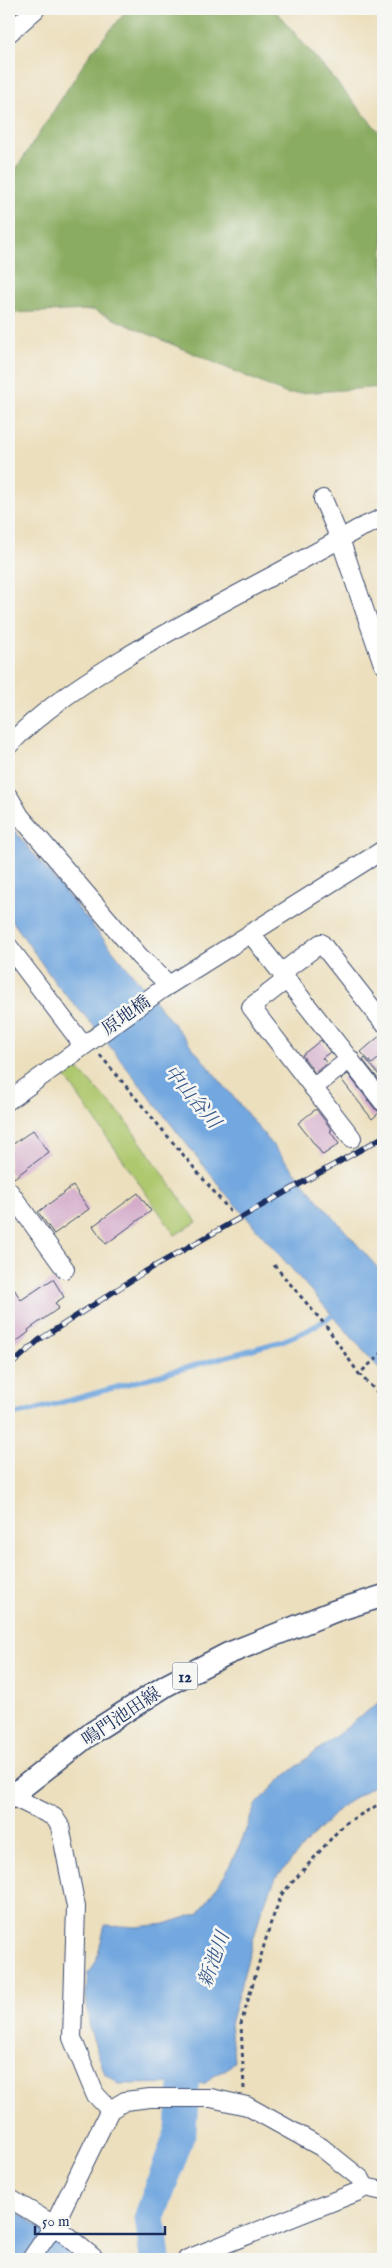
<svg xmlns="http://www.w3.org/2000/svg" width="392" height="2268" font-family="'IM FELL English','Noto Serif JP',serif">
<style>
.green{fill:#aec86e;stroke:#647c66}
.forest{fill:#8aac61;stroke:#526e60}
.water{fill:#72a7df;stroke:#466b9e}
.lines{fill:none;stroke-linecap:round;stroke-linejoin:round}
.stream{stroke:#72a7df;stroke-width:5}
.river{stroke:#72a7df;stroke-width:31}
.building{fill:#d4acca}
.minor-casing{stroke:#3a496c;stroke-width:20}
.major-casing{stroke:#3a496c;stroke-width:24}
.path{stroke:#3a496c;stroke-width:3;stroke-dasharray:4 4;stroke-linecap:butt}
.minor{stroke:#fff;stroke-width:18}
.major{stroke:#fff;stroke-width:21}
.rail-casing{stroke:#1b2f5e;stroke-width:5.5}
.rail{stroke:#f6f6f2;stroke-width:4;stroke-dasharray:11;stroke-linecap:butt}
.labels{text-anchor:middle;stroke-width:5;stroke-linejoin:round;paint-order:stroke}
.shield{fill:#f6f6f2;stroke:#5d6b8a;stroke-width:1}
.shield-label{font-size:16px;font-weight:bold;fill:#1b2f5e}
.street-label{font-size:18px;fill:#1b2f5e;stroke:#f6f6f2}
.water-label{font-size:19px;font-style:italic;fill:#39598b;stroke:#f6f6f2}
</style>
<rect width="100%" height="100%" fill="#f6f6f2"/>
<filter id="ink" filterUnits="userSpaceOnUse"><feTurbulence type="fractalNoise" baseFrequency=".02" numOctaves="2"/><feDisplacementMap in="SourceGraphic" scale="10" xChannelSelector="R" yChannelSelector="G"/><feConvolveMatrix kernelMatrix="1 2 1 2 8 2 1 2 1" color-interpolation-filters="sRGB"/></filter>
<filter id="wash" filterUnits="userSpaceOnUse"><feTurbulence type="fractalNoise" baseFrequency=".0096" numOctaves="4" result="noise"/><feDisplacementMap in="SourceGraphic" scale="20" xChannelSelector="R" yChannelSelector="G"/><feGaussianBlur stdDeviation="1.12" result="paint"/><feColorMatrix in="noise" values="0 0 0 0 0 0 0 0 0 0 0 0 0 0 0 0 0 1.4 0 .05"/><feComposite in="paint" operator="in"/></filter>
<g filter="url(#wash)">
<rect width="100%" height="100%" fill="#ecdfbd"/>
<path class="green" d="M76,1067L123,1117L197,1222L175,1235L64,1075Z"/>
<path class="forest" d="M128,9H274L380,133H383V387L287,394L93,310L9,313V180L90,54Z"/>
<path class="water" d="M9,824L313,1194L383,1274V1373L226,1194L93,1025L56,984L9,916Z
M383,1699V1780L343,1805L308,1841L276,1878L262,1908L230,2024L234,2061C226,2074 214,2071 206,2083L118,2084L105,2074L90,2030L86,1995L88,1973L96,1962L105,1925L136,1927L165,1924L199,1913L225,1875L242,1840L255,1806L281,1779Z
M9,2208L31,2221L81,2259H9Z"/>
<g class="lines">
<path class="stream" d="M9,1415L27,1412L282,1341L306,1331L337,1313"/>
<path class="river" d="M155,2259L150,2216L181,2130L185,2072L191,2042"/>
</g>
<g id="blocks">
<path class="building" d="M383,1033V1055L372,1064L361,1052Z
M321,1040L330,1052L322,1058L327,1063L315,1073L302,1055Z
M365,1058L383,1080V1085L363,1060Z
M348,1074L375,1109L380,1112L372,1119L341,1079Z
M316,1109L332,1130L330,1131L339,1144L323,1155L298,1123Z
M33,1130L49,1152L14,1178L9,1170V1147Z
M73,1186L89,1209L54,1234L38,1212Z
M138,1193L151,1211L106,1244L93,1226Z
M53,1279L64,1297L55,1303L59,1308L28,1330L29,1332L16,1342L9,1332V1281L21,1300Z"/>
</g>
</g>
<g filter="url(#ink)">
<use href="#blocks" fill-opacity="0" stroke="#3a496c" stroke-width="1"/>
<g class="lines">
<g class="minor-casing">
<path id="minor" d="M9,33L36,9
M323,499L340,539L383,664
M9,745C41,711 81,685 121,660C198,613 279,574 358,529L383,518
M9,797L20,816L139,956L169,985
M250,933L383,1102
M9,947L83,1045
M281,973L321,943L383,1022
M286,980L251,1007L352,1138
M313,1088L350,1059
M9,1100L161,990L383,850
M9,1191L65,1269
M11,1796L54,1817L60,1826L76,1907L72,2038L95,2094L110,2110
M9,2198L54,2225L95,2259
M31,2259L54,2225L110,2110L125,2101L150,2098H211L247,2106L321,2147L361,2179L365,2187L383,2191
M187,2259L357,2192L365,2187"/>
</g>
<g class="major-casing">
<path id="major" d="M9,1798L93,1732L167,1685L227,1654L335,1611L383,1596"/>
</g>
<path class="path" d="M100,1055L230,1211
M274,1265L326,1326L359,1374
M383,1352L359,1374L383,1398
M244,2089L241,2024L270,1925L282,1894L344,1824L383,1802"/>
<use href="#minor" class="minor"/>
<use href="#major" class="major"/>
<g class="rail-casing">
<path id="rail" d="M9,1367L39,1340L141,1274L383,1137"/>
</g>
<use href="#rail" class="rail"/>
</g>
</g>
<g class="labels">
<rect class="shield" x="172.5" y="1662.5" width="25" height="27" rx="4"/>
<g class="shield-label">
<text x="185" y="1682">12</text>
</g>
<g class="street-label">
<text transform="translate(126 1015) rotate(-35)" y="6">原地橋</text>
<text transform="translate(121 1716) rotate(-34)" y="6">鳴門池田線</text>
</g>
<g class="water-label">
<text transform="translate(193 1096) rotate(50)" y="7">中山谷川</text>
<text transform="translate(213 1959) rotate(-70)" y="7">新池川</text>
</g>
</g>
<rect width="392" height="2268" fill="none" stroke="#f6f6f2" stroke-width="30"/>
<path d="M35 2226v8h130v-8" fill="none" stroke="#1b2f5e" stroke-width="2.5"/>
<text x="42" y="2226" font-size="15" fill="#1b2f5e" stroke="#f6f6f2" stroke-width="4" paint-order="stroke">50 m</text>
</svg>
